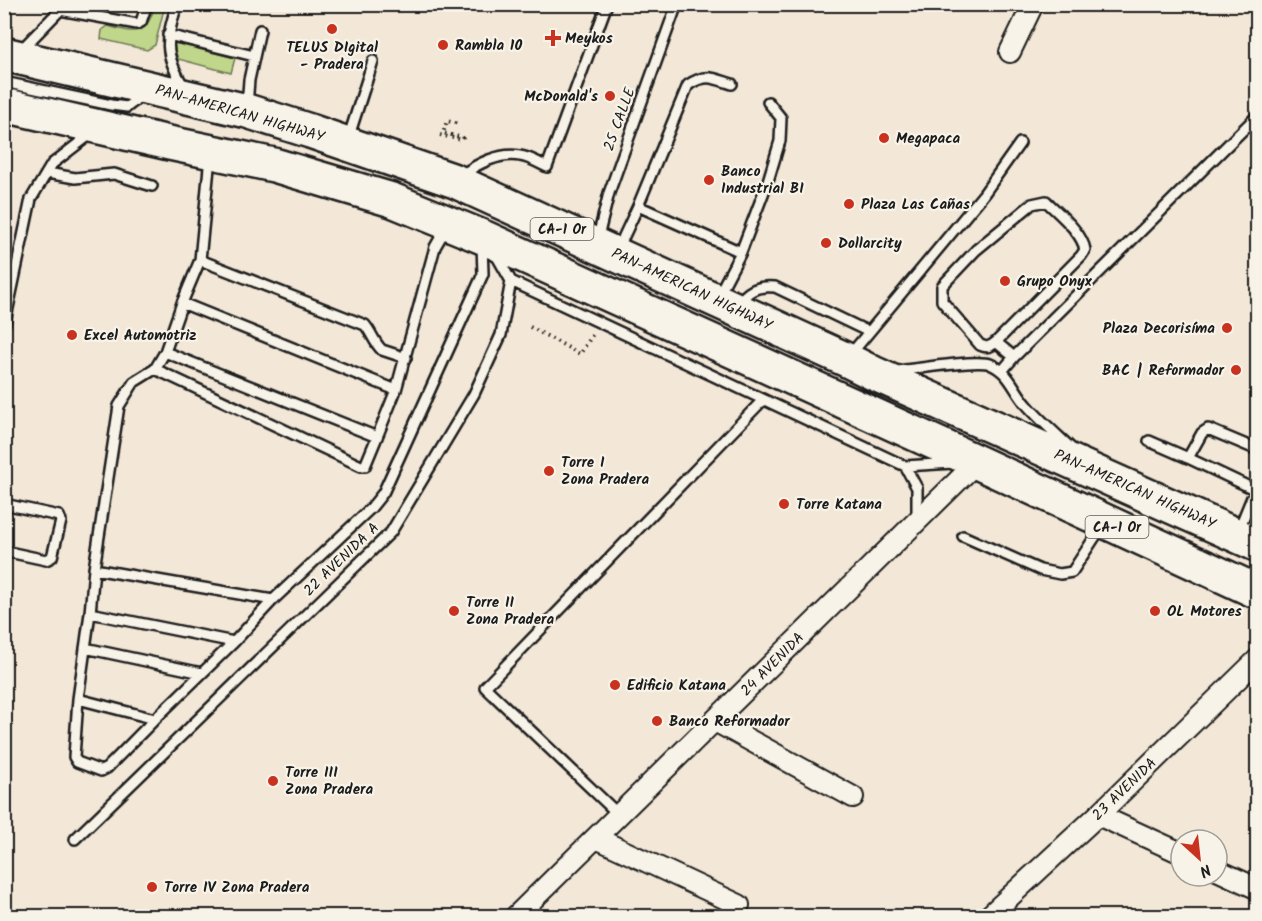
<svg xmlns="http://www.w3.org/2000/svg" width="1262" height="921" font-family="Kalam,sans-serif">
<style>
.green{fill:#bfd68b;stroke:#6e7954;stroke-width:1.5}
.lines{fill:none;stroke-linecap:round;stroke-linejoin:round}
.lane-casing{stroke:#1c1c1c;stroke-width:14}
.street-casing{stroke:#1c1c1c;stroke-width:24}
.highway-casing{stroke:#1c1c1c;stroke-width:38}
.path{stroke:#1c1c1c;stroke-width:4;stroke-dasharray:1.5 4.5;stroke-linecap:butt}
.lane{stroke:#f7f3e8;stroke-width:9}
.street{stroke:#f7f3e8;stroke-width:20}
.highway{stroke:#f7f3e8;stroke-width:33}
.poi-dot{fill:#c8321e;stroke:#f7f3e8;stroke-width:2}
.labels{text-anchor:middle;stroke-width:4.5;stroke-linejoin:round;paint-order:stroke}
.shield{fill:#f7f3e8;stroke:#5e5c59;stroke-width:1.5}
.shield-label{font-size:14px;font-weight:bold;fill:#1c1c1c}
.poi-label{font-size:15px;font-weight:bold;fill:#1c1c1c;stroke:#f7f3e8;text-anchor:start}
.street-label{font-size:15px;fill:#1c1c1c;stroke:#f7f3e8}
</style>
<rect width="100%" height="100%" fill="#f3e7d7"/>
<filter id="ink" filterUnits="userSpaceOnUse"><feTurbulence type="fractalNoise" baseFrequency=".0167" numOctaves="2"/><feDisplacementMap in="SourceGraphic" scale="12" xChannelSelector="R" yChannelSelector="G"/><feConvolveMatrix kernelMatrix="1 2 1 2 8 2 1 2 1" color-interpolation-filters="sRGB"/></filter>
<g filter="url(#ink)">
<path class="green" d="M155,5H165L155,45L147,50L101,39L102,30L108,26C137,34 146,36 155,5Z
M172,42L235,58L231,73L178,59Z"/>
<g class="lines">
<g class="lane-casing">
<path id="lane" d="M177,4C166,41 163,53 184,87
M60,10L137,24L141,22L147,4
M168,35L254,56
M21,50L60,10L62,5
M4,82L111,105L127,107L137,99
M247,106L249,80L260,30
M348,139L373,61
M210,157L200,260L365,325C372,333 374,343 382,350L406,358
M47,173L75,178L114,174L152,186
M462,175C477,164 500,152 520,156C529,157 539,163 547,167L607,4
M1046,201C1059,214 1082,232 1085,250L1081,256L996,342C990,347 987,348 980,345L942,301V286L976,250L1032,204Z
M638,206L741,252
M597,241L609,193L677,4
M618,249L638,206L688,85C706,73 713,78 732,84
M200,260L182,303L396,390
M511,281L905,466L953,463
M718,296L741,252L768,181L780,141L781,118L768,102
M182,303L165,352L377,437L396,390L435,247L446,228
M737,305C747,291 757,285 775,287L869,332
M4,327L31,199L52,164L92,133
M996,342L1014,357
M165,352L155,369L361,466H365L377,437
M850,355L983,195L1020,143
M155,369L134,382L119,406L94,569L90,613L78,699L74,757L77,762L101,771L107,768L155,719L234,642L273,600L371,508L383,493L483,274L482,244
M897,371C914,369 978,359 990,364C1010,372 1014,391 1027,405C1040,420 1056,434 1071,448
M1002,371L1014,357L1258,115
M1149,441L1188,458
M1258,450L1208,429L1202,433L1188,458L1258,491
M905,466L917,488V518
M4,504L59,516L61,521L52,557L46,560L4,551
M1239,529L1255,490
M963,536L1040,570L1060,574L1072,572L1102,526
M94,569L273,600
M90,613L234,642
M85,648L202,673
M78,699L155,719
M619,815L485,687L763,400
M75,839L391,532L474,394L501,335L511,281L495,253"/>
</g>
<g class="street-casing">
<path id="street" d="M1010,52L1033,4
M715,721L853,797
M1098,815L1181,853
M596,838L739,905
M1217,870L1258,889
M516,916L977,462
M989,916L1098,815L1258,659"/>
</g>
<g class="highway-casing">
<path id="highway" d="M4,54L247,111L310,131L455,181L847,360L873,373L1258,545
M4,105L169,143L274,165L392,200L485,238L977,462L1258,592"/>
</g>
<path class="path" d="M440,135L462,140L463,138L443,133L447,121L459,124
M530,327L580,354L593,334"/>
<use href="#lane" class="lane"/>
<use href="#street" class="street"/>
<use href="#highway" class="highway"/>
</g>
</g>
<g class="poi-dot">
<circle cx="332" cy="29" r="6"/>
<path d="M550 29h6v6h6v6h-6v6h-6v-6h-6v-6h6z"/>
<circle cx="443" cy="45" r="6"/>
<circle cx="610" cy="96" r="6"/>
<circle cx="884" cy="138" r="6"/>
<circle cx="709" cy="180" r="6"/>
<circle cx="849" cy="204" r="6"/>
<circle cx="826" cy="243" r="6"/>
<circle cx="1005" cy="281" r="6"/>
<circle cx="1227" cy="328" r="6"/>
<circle cx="72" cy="335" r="6"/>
<circle cx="1236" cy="370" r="6"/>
<circle cx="549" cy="471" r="6"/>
<circle cx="784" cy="504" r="6"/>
<circle cx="454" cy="611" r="6"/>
<circle cx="1155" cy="611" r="6"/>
<circle cx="615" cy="685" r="6"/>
<circle cx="657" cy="721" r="6"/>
<circle cx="273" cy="781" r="6"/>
<circle cx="152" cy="887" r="6"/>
</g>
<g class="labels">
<g class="shield">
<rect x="530.5" y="218" width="63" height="22" rx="4.5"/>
<rect x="1085.5" y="516" width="63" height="22" rx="4.5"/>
</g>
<g class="shield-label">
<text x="562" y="234">CA-1 Or</text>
<text x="1117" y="532">CA-1 Or</text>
</g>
<g class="poi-label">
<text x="565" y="43">Meykos</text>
<text x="455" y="50">Rambla 10</text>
<text x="332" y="52" text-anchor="middle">TELUS DIgital<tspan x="332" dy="17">- Pradera</tspan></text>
<text x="598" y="101" text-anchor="end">McDonald's</text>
<text x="896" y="143">Megapaca</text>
<text x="721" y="176">Banco<tspan x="721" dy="17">Industrial BI</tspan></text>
<text x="861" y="209">Plaza Las Cañas</text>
<text x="838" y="248">Dollarcity</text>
<text x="1017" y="286">Grupo Onyx</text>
<text x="1215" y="333" text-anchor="end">Plaza Decorisíma</text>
<text x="84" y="340">Excel Automotriz</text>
<text x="1224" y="375" text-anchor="end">BAC | Reformador</text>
<text x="561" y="467">Torre I<tspan x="561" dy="17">Zona Pradera</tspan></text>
<text x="796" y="509">Torre Katana</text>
<text x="466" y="607">Torre II<tspan x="466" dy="17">Zona Pradera</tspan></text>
<text x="1167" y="616">OL Motores</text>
<text x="627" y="690">Edificio Katana</text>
<text x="669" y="726">Banco Reformador</text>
<text x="285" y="777">Torre III<tspan x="285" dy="17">Zona Pradera</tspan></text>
<text x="164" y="892">Torre IV Zona Pradera</text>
</g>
<g class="street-label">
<text transform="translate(240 113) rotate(16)" y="5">PAN-AMERICAN HIGHWAY</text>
<text transform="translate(619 119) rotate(-70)" y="5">25 CALLE</text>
<text transform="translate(692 289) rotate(25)" y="5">PAN-AMERICAN HIGHWAY</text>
<text transform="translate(1135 489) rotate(24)" y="5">PAN-AMERICAN HIGHWAY</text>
<text transform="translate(341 559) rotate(-44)" y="5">22 AVENIDA A</text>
<text transform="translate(772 664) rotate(-45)" y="5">24 AVENIDA</text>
<text transform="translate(1124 789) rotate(-44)" y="5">23 AVENIDA</text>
</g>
</g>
<rect width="1262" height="921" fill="none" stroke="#f7f3e8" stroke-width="24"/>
<rect x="12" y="12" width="1238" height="897" fill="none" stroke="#1c1c1c" stroke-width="2" filter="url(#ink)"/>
<g transform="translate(1199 858) rotate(153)"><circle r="28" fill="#f7f3e8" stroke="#9f9d96" stroke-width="1.5"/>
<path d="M0-4.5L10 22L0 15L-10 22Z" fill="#c8321e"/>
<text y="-9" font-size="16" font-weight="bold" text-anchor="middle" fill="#1c1c1c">N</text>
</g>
</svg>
